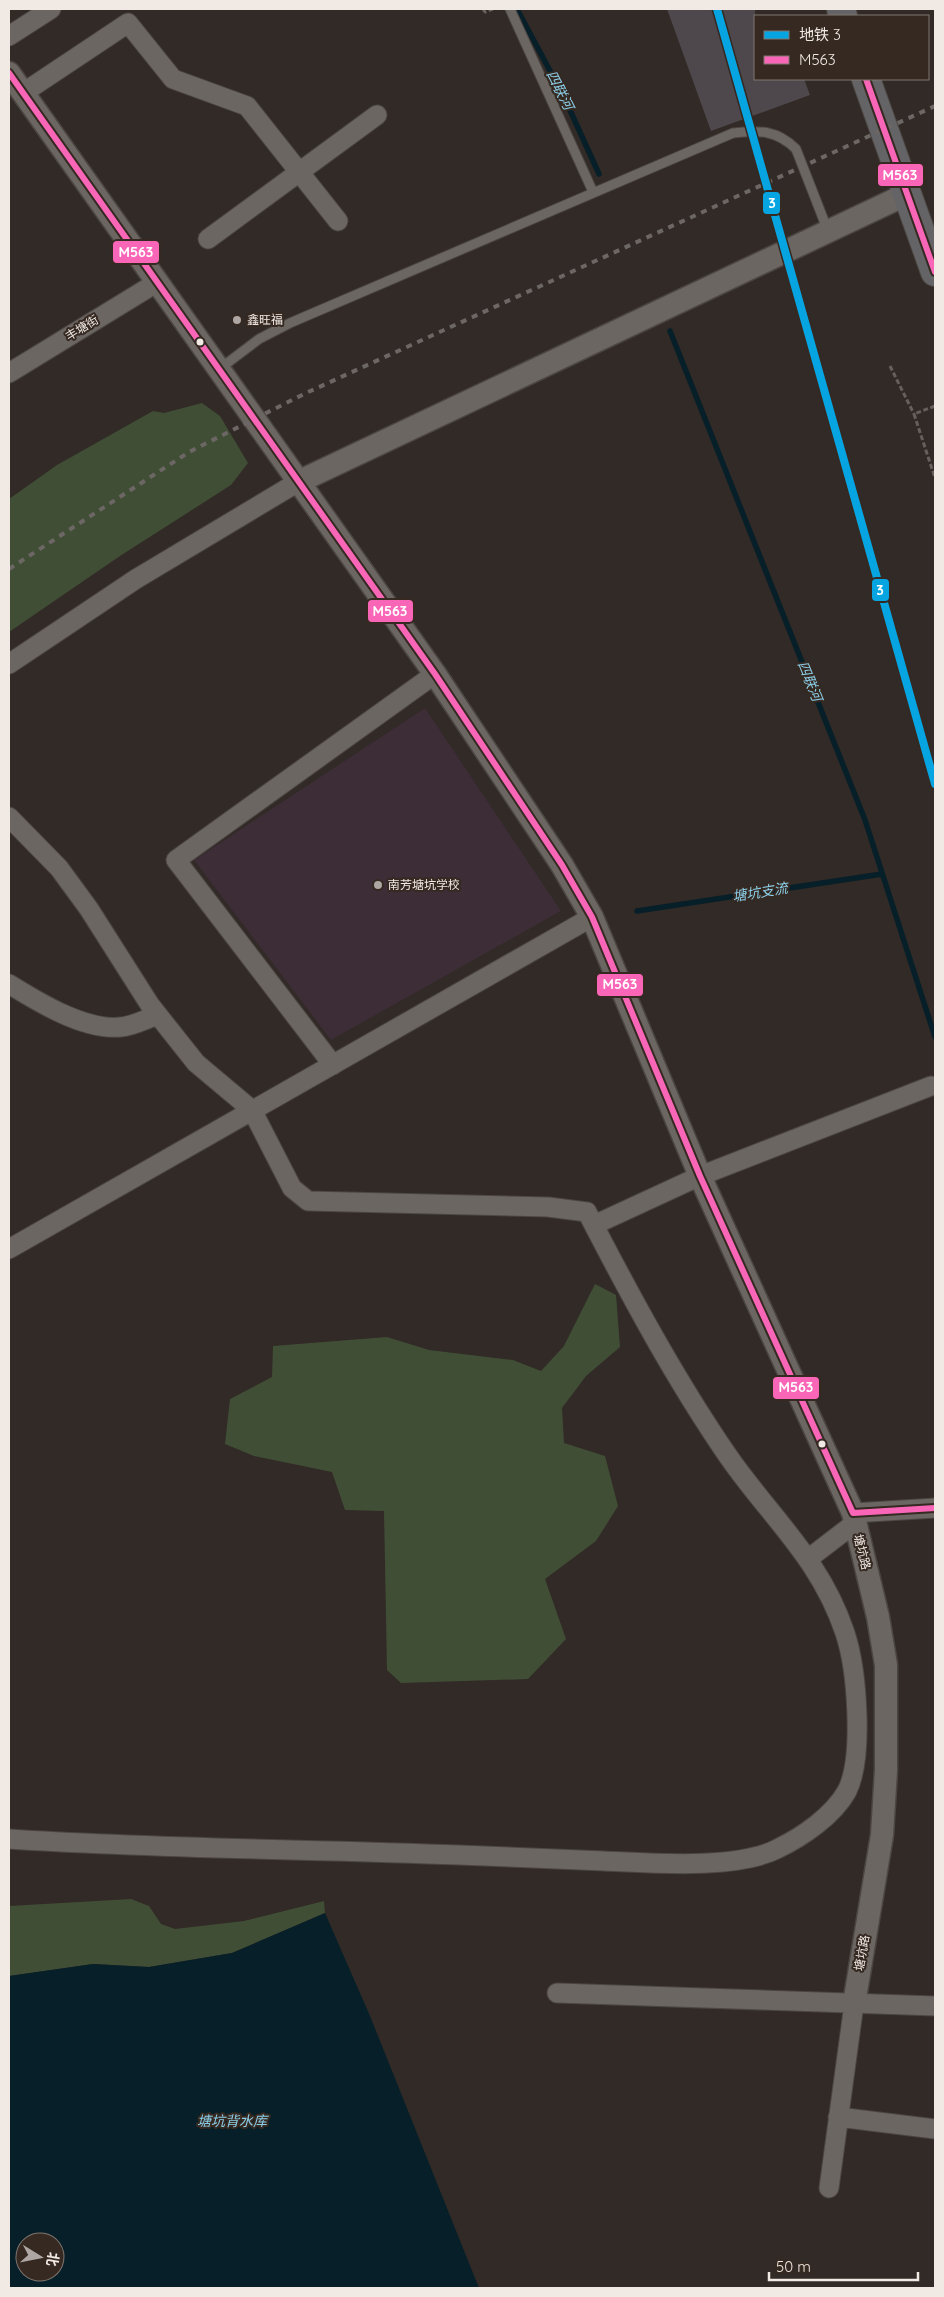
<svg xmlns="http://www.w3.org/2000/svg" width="944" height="2297" font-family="Quicksand,'Noto Sans SC',sans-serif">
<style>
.education{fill:#3d2d36}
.green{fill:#414e36}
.water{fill:#071f28;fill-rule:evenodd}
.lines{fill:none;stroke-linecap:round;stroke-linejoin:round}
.stream{stroke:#071f28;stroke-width:5.5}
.building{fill:#4e484c}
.service-casing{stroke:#4c4642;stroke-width:11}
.minor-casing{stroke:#4c4642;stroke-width:21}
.tertiary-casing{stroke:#4c4642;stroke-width:25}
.trunk-casing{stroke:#4c4642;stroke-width:30}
.path{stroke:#66605d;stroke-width:3;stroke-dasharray:5 2.5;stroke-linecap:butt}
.service{stroke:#6c6663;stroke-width:9}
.minor{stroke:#6c6663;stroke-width:19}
.tertiary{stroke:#6c6663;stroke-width:22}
.trunk{stroke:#646466;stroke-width:28}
.rail{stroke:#6c6764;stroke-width:4;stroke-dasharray:6 6;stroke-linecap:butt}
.bus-1-casing{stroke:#352922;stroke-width:10}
.bus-1{stroke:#fa66b7;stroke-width:6}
.metro-1-casing{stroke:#352922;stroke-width:11}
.metro-1{stroke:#06a5e2;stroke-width:8}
.poi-dot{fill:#aea6a2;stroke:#352922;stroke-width:2}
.bus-dot{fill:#f1e9e4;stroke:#352922;stroke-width:2}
.labels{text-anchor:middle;stroke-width:4;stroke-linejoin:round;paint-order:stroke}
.poi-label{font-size:12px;fill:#f1e9e4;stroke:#352922;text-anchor:start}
.street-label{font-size:12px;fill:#f1e9e4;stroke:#352922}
.water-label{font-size:14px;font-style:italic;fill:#8bcee8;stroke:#352922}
.line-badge{stroke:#352922;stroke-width:2}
.badge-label{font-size:14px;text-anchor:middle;font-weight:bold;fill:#fff}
</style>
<rect width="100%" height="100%" fill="#312a26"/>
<path class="education" d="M425,708L561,911L331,1040L194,860Z"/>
<path class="green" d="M202,403L220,416L248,463L231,485L120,556L9,632V499L57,465L153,411L164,413Z
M595,1284L616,1295L620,1347L586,1376L562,1408L564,1443L605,1456L618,1506L596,1541L545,1579L566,1639L528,1679L401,1683L387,1670L384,1511L345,1510L332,1472L254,1456L225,1444L230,1399L272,1377L273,1346L387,1337L429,1350L513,1360L541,1371L564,1346Z
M131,1899L149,1906L161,1924L175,1929L244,1921L324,1901L325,1913L232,1953L149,1967L93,1964L9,1976V1906Z"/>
<path class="water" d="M325,1913L370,2016L479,2288H9V1976L93,1964L149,1967L232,1953ZM25,2242H55V2272H25Z"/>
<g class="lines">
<path class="stream" d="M517,9L564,97L599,174
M670,331L865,820L935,1037
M637,911L882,874"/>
</g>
<path class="building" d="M667,9H755V79H804L810,95L711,131Z"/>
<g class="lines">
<g class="service-casing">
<path id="service" d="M510,9L593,192
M218,370L259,339L290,323L733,133C759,130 777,130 796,149L828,231"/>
</g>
<g class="minor-casing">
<path id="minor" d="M9,36L51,9
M23,93L128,23L173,79L247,106L338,221
M208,239L377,115
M9,373L156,283
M9,664L136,579L298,482
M9,817L59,868L89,909L150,1005L196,1063L252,1110L292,1188L308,1201L548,1207L587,1212C630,1295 675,1379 728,1456C771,1518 820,1558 845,1633C857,1669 864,1757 847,1791C833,1816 802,1837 777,1849C736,1870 651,1863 604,1861C555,1859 507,1857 459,1855C309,1849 159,1849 9,1839
M9,984C38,1002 85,1031 121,1027C133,1026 146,1019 158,1015
M333,1065L176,860L435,674
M594,1225L700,1176L931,1086
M9,1249L592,917
M853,1513L935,1508
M808,1559L855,1523
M557,1993L935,2006
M838,2117L935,2129
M829,2188L854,2004"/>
</g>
<g class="tertiary-casing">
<path id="tertiary" d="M9,73L435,674L562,865L592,917L700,1176L853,1513L878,1617L886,1665V1770L882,1835L854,2004
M298,482L907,194"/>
</g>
<g class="trunk-casing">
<path id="trunk" d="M841,9L843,16
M866,79L935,272"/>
</g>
<path class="path" d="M483,9L485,12L493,9
M890,366L914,414
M935,406L914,414L935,478"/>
<use href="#service" class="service"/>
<use href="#minor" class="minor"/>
<use href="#tertiary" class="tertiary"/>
<use href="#trunk" class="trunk"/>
<path class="rail" d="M9,569L189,452L306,393L935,106"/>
<g class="bus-1-casing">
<path id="bus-1" d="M9,73L435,674L562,865L592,917L700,1176L853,1513L935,1508
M866,79L935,272"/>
</g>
<use href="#bus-1" class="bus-1"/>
<g class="metro-1-casing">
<path id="metro-1" d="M717,9L935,784"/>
</g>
<use href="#metro-1" class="metro-1"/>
</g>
<g class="poi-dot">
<circle cx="237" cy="320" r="5"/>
<circle cx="378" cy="885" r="5"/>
</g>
<g class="bus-dot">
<circle cx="200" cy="342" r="4.5"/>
<circle cx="822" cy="1444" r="4.5"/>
</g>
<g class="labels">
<g class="poi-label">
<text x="247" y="324">鑫旺福</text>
<text x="388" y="889">南芳塘坑学校</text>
</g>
<g class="street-label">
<text transform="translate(82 328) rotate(-32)" y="4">丰塘街</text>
<text transform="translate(862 1552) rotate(76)" y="4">塘坑路</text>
<text transform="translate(862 1953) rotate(-80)" y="4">塘坑路</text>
</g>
<g class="water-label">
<text transform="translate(560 90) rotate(63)" y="5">四联河</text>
<text transform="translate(810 681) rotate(68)" y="5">四联河</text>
<text transform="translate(760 892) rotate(-9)" y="5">塘坑支流</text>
<text x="232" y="2126">塘坑背水库</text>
</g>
</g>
<g class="line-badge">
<rect x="877" y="163" width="47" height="24" rx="5" fill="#fa66b7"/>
<rect x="762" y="191" width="19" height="24" rx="5" fill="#06a5e2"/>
<rect x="112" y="240" width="48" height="24" rx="5" fill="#fa66b7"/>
<rect x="871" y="578" width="19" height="24" rx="5" fill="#06a5e2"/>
<rect x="367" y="599" width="47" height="24" rx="5" fill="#fa66b7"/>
<rect x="596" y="973" width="48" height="24" rx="5" fill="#fa66b7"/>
<rect x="772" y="1376" width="48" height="24" rx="5" fill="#fa66b7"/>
</g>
<g class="badge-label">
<text x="900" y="180">M563</text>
<text x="772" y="208">3</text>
<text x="136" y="257">M563</text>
<text x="880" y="595">3</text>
<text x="390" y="616">M563</text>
<text x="620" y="989">M563</text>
<text x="796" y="1392">M563</text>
</g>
<rect width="944" height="2297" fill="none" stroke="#f1e9e4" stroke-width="20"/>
<rect x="754" y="15" width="175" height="65" fill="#352922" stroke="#807670"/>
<rect x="764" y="31" width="25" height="8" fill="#06a5e2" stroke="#807670"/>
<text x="799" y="40" font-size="15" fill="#f1e9e4">地铁 3</text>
<rect x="764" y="56" width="25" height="8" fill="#fa66b7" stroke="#807670"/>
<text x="799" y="65" font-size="15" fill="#f1e9e4">M563</text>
<g transform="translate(40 2257) rotate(100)"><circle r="24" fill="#352922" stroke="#807670"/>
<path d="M0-4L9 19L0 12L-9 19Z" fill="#aea6a2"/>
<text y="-8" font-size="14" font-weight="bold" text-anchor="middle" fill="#f1e9e4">北</text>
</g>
<path d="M769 2272v8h149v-8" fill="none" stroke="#f1e9e4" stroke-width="2.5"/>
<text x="776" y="2272" font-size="15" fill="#f1e9e4" stroke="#352922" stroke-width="4" paint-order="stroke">50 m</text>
</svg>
